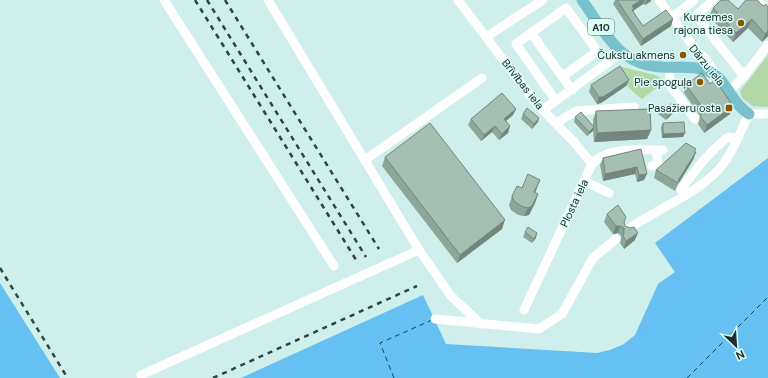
<svg xmlns="http://www.w3.org/2000/svg" width="768" height="378" font-family="'DM Sans',sans-serif">
<style>
.green{fill:#b2d8a8}
.water{fill:#66c0f2}
.lines{fill:none;stroke-linecap:round;stroke-linejoin:round}
.ferry{stroke:#1b4257;stroke-width:1;stroke-dasharray:5 4;stroke-linecap:butt}
.minor{stroke:#fff;stroke-width:9}
.major{stroke:#79c1cc;stroke-width:11}
.rail{stroke:#354443;stroke-width:2.5;stroke-dasharray:5 5;stroke-linecap:butt}
.wall{fill:#8ea599}
.shaded-wall{fill:#74867d}
.building{fill:#a5c0b2;stroke:#74867d}
.poi-dot{fill:#895302;stroke:#dbfdf8;stroke-width:1.5}
.labels{text-anchor:middle;stroke-width:3;stroke-linejoin:round;paint-order:stroke}
.shield{fill:#dbfdf8;stroke:#596c6a;stroke-width:1}
.shield-label{font-size:10px;font-weight:bold;fill:#212e2d}
.poi-label{font-size:11px;fill:#212e2d;stroke:#dbfdf8;text-anchor:end}
.street-label{font-size:11px;fill:#212e2d;stroke:#dbfdf8}
</style>
<rect width="100%" height="100%" fill="#ceefeb"/>
<path class="green" d="M768,55V107L753,106L742,98L740,91Z
M622,67L655,75L661,78L663,83L642,99C631,91 622,82 618,68Z"/>
<path class="water" d="M768,158V378H241L423,295L446,344L597,353L610,350L624,344L635,335L658,284L675,272L655,243Z
M0,283L60,378H0Z"/>
<g class="lines">
<path class="ferry" d="M394,378L380,343L432,320
M687,378L768,297"/>
<path class="minor" d="M164,0L334,266
M268,0L419,250L451,296L481,324
M458,0L535,102L574,142L592,164
M659,0L699,54L703,56L718,76
M713,0L696,16L744,76
M757,0L768,10
M672,18L694,0
M531,33L572,90
M486,37L543,0
M669,68L670,85L695,119
M729,92L744,76L768,45
M556,101L516,44L566,8L596,49V52L562,77
M543,110L621,53
M556,123L576,111L634,107
M365,160L482,78
M652,166L658,163L656,150
M584,181L609,193
M684,195L681,190C695,170 708,153 728,137L737,139
M627,230C655,210 697,194 720,168C733,153 740,132 749,114H768
M524,310L592,164C608,146 640,150 663,150
M435,319L539,329L562,314L593,258L616,239
M141,375L419,250"/>
<path class="major" d="M582,0C605,32 618,65 662,67C677,68 694,65 708,71C727,78 731,104 749,114"/>
<path class="rail" d="M195,0L358,263
M207,0L366,257
M225,0L379,249
M0,268L67,377
M213,378L417,286"/>
</g>
<path class="wall" d="M615,0H651V1L645,5L643,4L634,10L633,12L643,26L673,19L671,26L641,46L613,4Z
M763,6L768,7V36L762,42L748,28L733,42L709,16L713,8L738,9Z
M629,80L626,86L601,103L597,104L589,92L591,85Z
M686,85L730,114L704,133L698,124L700,117V116L684,93Z
M667,107L675,111L666,120L658,114L660,110Z
M516,109L513,115L506,121L510,126L508,133L499,140L492,132L481,141L468,125L471,119Z
M596,111L651,130L647,139L594,142L593,130L587,136L574,122L575,117L593,125V120Z
M523,114L538,122L532,129L521,119Z
M663,123L685,133L683,137L662,138L661,127Z
M641,149L644,180L637,182L635,174L603,181L600,165L603,158Z
M695,152H696L693,160L678,184L675,191L654,178L656,170Z
M385,157L502,229L457,263L382,166Z
M537,188L535,193L538,194L535,203L529,215L524,216L518,215L511,210L509,205L512,196Z
M607,214L624,224L625,226L635,240L624,249L620,243L621,239V236L618,233L613,234L604,222Z
M525,232L536,238L532,243L523,237Z"/>
<path class="shaded-wall" d="M641,0H645L643,4L634,10L631,16L632,6Z
M647,0H651V1L645,5Z
M673,19L671,26L641,46L643,39Z
M752,19L748,28L733,42L736,33Z
M768,31V36L762,42L765,34Z
M629,80L626,86L601,103L597,104L599,97Z
M733,106L730,114L704,133L707,125Z
M676,107L675,111L666,120L668,116Z
M516,109L513,115L501,125L504,119Z
M539,118L538,122L532,129L534,124Z
M495,126L492,132L481,141L484,135Z
M510,126L508,133L499,140L502,134Z
M594,127L593,131L587,136L589,132Z
M651,130L647,139L594,142L597,133Z
M685,133L683,137L662,138L663,134Z
M696,152L693,160L678,184L679,179Z
M637,167L635,174L603,181L605,174Z
M647,174L644,180L637,182L639,175Z
M540,180L537,188L531,201L534,192Z
M538,194L535,203L529,215L524,216L528,208Z
M505,220L502,229L457,263L460,255Z
M616,226H620L618,233L613,234Z
M537,233L536,238L532,243Z
M638,233L635,240L624,249L626,241Z"/>
<path class="building" d="M617,0H641L632,6L634,9L632,10L643,26L666,10L673,19L643,39Z
M721,0H728L738,9L746,0H757L763,6L766,4L768,7V31L765,34L752,19L736,33L713,8Z
M620,66L629,80L603,97H599L591,85Z
M702,73L710,84L715,80L733,106L707,125L700,116L703,113V108L686,85Z
M502,93L516,109L504,119L510,126L502,134L495,126L484,135L471,119Z
M672,103L676,107L668,116L660,110L664,105L667,107Z
M527,108L539,118L534,124L523,114Z
M650,109L651,130L597,133L596,111Z
M581,112L594,127L589,132L575,117Z
M684,122L685,133L663,134V123Z
M430,123L505,220L460,255L385,157Z
M686,143L696,149L694,152H696L679,179L678,183L656,170Z
M641,149L647,174L639,175L637,167L605,174L603,158Z
M528,174L540,180L534,192L538,194L532,206L528,208L521,206L514,201L512,196L517,186L522,188Z
M618,205L626,217L624,222L625,226L630,228L634,227L638,233L626,241L623,236L624,233V228L620,226H616L607,214Z
M528,227L537,233L534,239L525,232Z"/>
<g class="poi-dot">
<circle cx="741" cy="23" r="4"/>
<circle cx="683" cy="55" r="4"/>
<circle cx="700" cy="82" r="4"/>
<rect x="725" y="104" width="8" height="8" rx="2"/>
</g>
<g class="labels">
<rect class="shield" x="588" y="19" width="26" height="16" rx="3"/>
<g class="shield-label">
<text x="601" y="31">A10</text>
</g>
<g class="poi-label">
<text x="733" y="21">Kurzemes<tspan x="733" dy="13">rajona tiesa</tspan></text>
<text x="675" y="59">Čukstu akmens</text>
<text x="692" y="86">Pie spoguļa</text>
<text x="721" y="112">Pasažieru osta</text>
</g>
<g class="street-label">
<text transform="translate(707 65) rotate(51)" y="4">Dārzu iela</text>
<text transform="translate(523 84) rotate(52)" y="4">Brīvības iela</text>
<text transform="translate(574 203) rotate(-65)" y="4">Plosta iela</text>
</g>
</g>
<g transform="translate(736 346) rotate(155)" stroke="#dbfdf8" stroke-width="3" paint-order="stroke">
<path d="M0-3L7 15L0 10L-7 15Z" fill="#212e2d"/>
<text y="-6" font-size="11" font-weight="bold" text-anchor="middle" fill="#212e2d">N</text>
</g>
</svg>
